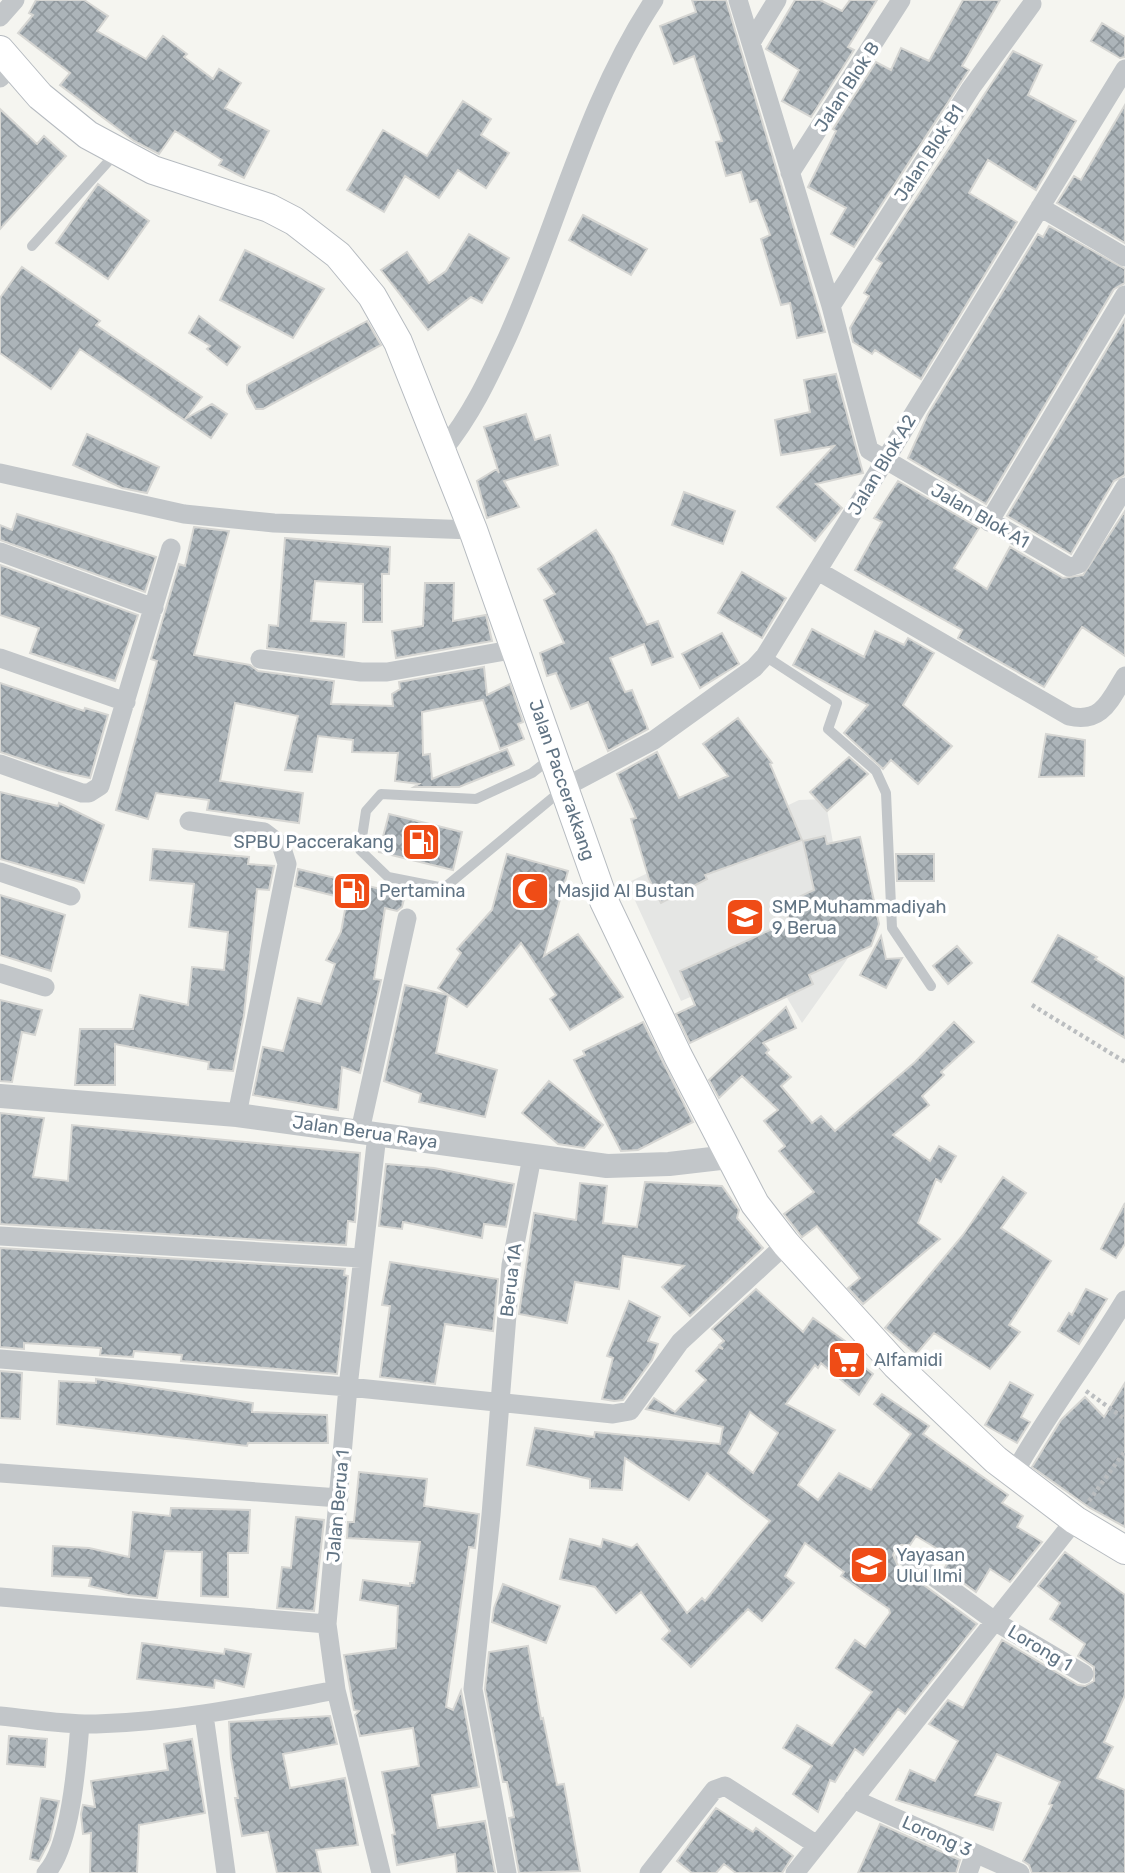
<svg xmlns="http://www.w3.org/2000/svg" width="1125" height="1873" font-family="Rubik,sans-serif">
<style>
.built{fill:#e5e6e4}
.building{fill:url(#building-cross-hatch);stroke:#d6d6d3;stroke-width:2;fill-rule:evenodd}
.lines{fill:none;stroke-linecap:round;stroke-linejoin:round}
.secondary-casing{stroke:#b6bbc0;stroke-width:30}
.path{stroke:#bbbec0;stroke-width:4.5;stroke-dasharray:3.5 3.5;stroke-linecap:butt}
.service{stroke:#c2c6c9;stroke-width:10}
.minor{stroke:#c2c6c9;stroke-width:19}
.tertiary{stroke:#c2c6c9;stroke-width:24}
.secondary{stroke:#fff;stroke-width:28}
.labels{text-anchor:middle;stroke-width:7;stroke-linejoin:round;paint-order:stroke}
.street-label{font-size:18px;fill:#617484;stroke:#fff}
.poi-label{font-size:18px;fill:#617484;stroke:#fff;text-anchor:start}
</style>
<defs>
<pattern id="building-cross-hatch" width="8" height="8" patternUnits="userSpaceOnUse" patternTransform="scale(1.75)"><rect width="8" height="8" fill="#acb4b9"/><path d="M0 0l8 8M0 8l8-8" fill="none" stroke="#8f979c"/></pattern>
</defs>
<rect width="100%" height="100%" fill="#f5f5f0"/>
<path class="built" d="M825,799L853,951L802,1023L767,964L681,1001L627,883L799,800Z"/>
<path class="building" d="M36,0H84L108,16L97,31L146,59L163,36L187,54L184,57L213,79L219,69L241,83L225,108L269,131L244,178L219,165L222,160L175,131L159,154L134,141L60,85L70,73L18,33L33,15L29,13Z
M692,0H726L825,332L797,338L790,303L781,305L761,239L770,235L757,200L750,202L741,172L726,176L716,142L722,141L694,56L674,64L660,26L696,12Z
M795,0H820L842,11L850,0H877L848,47L854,50L811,117L782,101L799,70L766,49Z
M963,0H1000L962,66L969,70L854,247L831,234L846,208L808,187L836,131L833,129L876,62L891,70L901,48L929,61Z
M1102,23L1125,37V57L1120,58L1091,41Z
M1013,51L1042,65L1028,95L1076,121L1036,190L988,160L969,193L1017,222L921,379L875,350L872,354L853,342L850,328L869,296L864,293L882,263L876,259Z
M463,101L491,119L481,135L509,153L486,188L458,170L439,198L405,176L384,212L347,190L383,130L427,156Z
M1125,105V243L1057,203L1074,176L1081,180Z
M0,109L37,144L44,136L66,156L0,229Z
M98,184L149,221L108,279L56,243Z
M583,215L647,249L631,275L569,240Z
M1049,226L1125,269V283L1114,289L986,504L908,458L928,414L1038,234L1043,237Z
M469,234L509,258L482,303L471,297L428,330L381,270L407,252L429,283L446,271Z
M245,250L324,289L293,338L220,300Z
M22,267L100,321L96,325L202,397L185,419L212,404L227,414L211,438L80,349L51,389L0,353V298Z
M199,316L240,347L227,365L207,349L210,346L189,333Z
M1125,319V475L1114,481L1071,554L1007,516Z
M367,321L381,345L263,409H256L247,392V385Z
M836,374L863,473L816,484L842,508L815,541L777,507L834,446L781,455L775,420L810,412L804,380Z
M526,414L535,440L550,435L558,465L504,481L519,507L487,518L477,481L497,469L499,473L484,427Z
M87,434L159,467L147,493L122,488L73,465Z
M898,481L979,528L954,568L987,589L1010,547L1063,578L1083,575L1125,511V656L1082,627L1044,687L958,638L962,630L855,570L882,522L874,518Z
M684,492L735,511L723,544L672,525Z
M17,514L156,557L145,592L0,540V525L12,530Z
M194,527L229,531L194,655L250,665L258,671L334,681L331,704L393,706L392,694L400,689L399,682L484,667L487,695L510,684L523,722L518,724L524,739L500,749L483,700L422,712L423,755L430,754L432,779L507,749L514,765L459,787H414L419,784L395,781L398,753L352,752L353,740L318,736L312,772L285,770L298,716L235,703L220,781L303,793L299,823L207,810L209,800L156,793L148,819L116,810L157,661L151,659L179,564L185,566Z
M596,530L613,556L647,625L658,621L673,657L652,665L644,644L610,658L625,692L632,690L648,729L608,751L588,702L571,709L556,673L547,676L540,653L564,643L544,600L555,594L538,569Z
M285,538L390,547L389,574H382V622H363V584L315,581L311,621L346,623L344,657L267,648L269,625L278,626Z
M0,565L138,615L115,681L30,653L39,628L0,615Z
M742,572L786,598L762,638L718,613Z
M425,583H454L453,621L486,615L492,641L396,658L392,631L423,626Z
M812,629L864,657L875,631L904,645L908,638L934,653L903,705L952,746L918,784L891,760L883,769L844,733L868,705L793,665Z
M722,633L739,664L700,688L682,654Z
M0,683L84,711L85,708L108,715L90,778L58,771L0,752Z
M738,718L772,763L770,764L802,840L705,875L707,879L661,903L649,879L631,819L636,818L617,774L657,752L679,798L728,776L703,744Z
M1046,734L1085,740L1084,776L1039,777Z
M849,757L868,774L827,811L810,792Z
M0,792L58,806L59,803L104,825L84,883L0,859Z
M389,814L462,832L453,870L379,852Z
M825,836L827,844L860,837L879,924L871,946L809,975L813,984L690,1043L676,1014L695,1005L680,971L790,921L782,905L814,890L803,841Z
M153,849L249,857L248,864L274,866L269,890L257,889L244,1015L233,1071L208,1069L209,1062L115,1044V1085H75L80,1029H133L140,995L188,1005L192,967L224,970L228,932L189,927L194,884L150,880Z
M507,854L568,871L544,956L578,934L623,997L570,1030L550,999L556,995L521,943L467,1007L438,988L461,953L457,949L492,910Z
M896,854H934V881H897Z
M298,869L405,895L402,907L397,911L385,908L374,979L381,980L360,1073L342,1067L338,1110L253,1095L263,1047L283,1051L298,998L321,1004L335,964L326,960L341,932L347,899L295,886Z
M0,895L65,915L51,971L0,955Z
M1058,935L1097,957L1095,959L1125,978V1038L1032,982Z
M881,936L886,959L902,958L886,988L860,975Z
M957,946L972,963L948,984L933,966Z
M405,985L448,995L436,1053L497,1070L485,1117L419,1102L421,1094L384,1081Z
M0,1000L42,1010L35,1035L22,1032L12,1082L0,1081Z
M786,1007L796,1028L763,1043L769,1050L766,1053L791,1077L781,1086L812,1123L821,1116L835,1131L915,1062L954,1022L974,1042L941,1072L944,1075L922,1096L929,1105L893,1135L930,1161L939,1146L956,1156L941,1182L936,1179L918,1223L940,1239L863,1304L848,1288L860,1278L817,1226L802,1237L784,1214L814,1192L779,1151L785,1146L764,1121L778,1110L742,1076L719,1098L709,1080Z
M643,1022L693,1122L638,1150L621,1151L574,1060L585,1055L583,1051Z
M549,1081L603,1125L584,1148L558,1144L522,1113Z
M0,1113L44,1118L33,1177L68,1181L72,1125L360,1153L355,1222L348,1221L346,1245L0,1224Z
M386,1164L434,1168L514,1184L506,1227L484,1224L482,1238L403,1222L402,1229L379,1226Z
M1003,1177L1026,1193L1001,1228L1051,1261L1009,1325L1020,1332L990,1369L934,1333L916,1354L885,1328L963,1235Z
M645,1182L722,1186L739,1210L737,1218L763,1248L690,1316L662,1287L684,1266L623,1256L619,1289L575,1282L567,1323L519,1314L534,1213L576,1220L580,1183L607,1186L603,1223L637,1227Z
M1125,1203V1244L1116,1258L1101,1249Z
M0,1248L345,1269L344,1275L348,1276L337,1374L181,1361L182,1355L134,1351L133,1357L100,1355L101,1348L24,1343V1349L0,1347Z
M390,1262L498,1279L493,1331L445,1324L435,1384L380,1377L390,1306L382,1305Z
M756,1289L803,1332L813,1318L849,1344L844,1351L873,1374L859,1395L821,1363L818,1368L815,1365L786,1404L835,1430L798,1485L818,1500L839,1473L871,1490L911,1434L874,1404L882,1394L929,1426L923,1434L1008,1495L1002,1503L1023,1516L1017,1527L1042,1542L1010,1582L990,1569L976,1592L944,1569L951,1557L916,1536L910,1545H901L896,1548L893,1555L898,1566L977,1624L905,1714L898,1709L863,1755L855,1749L835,1782L830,1780L818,1812L793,1794L812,1766L783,1748L797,1725L832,1746L872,1692L836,1668L855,1640L865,1647L890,1613L889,1609L841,1576L844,1572L805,1543L785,1576L794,1583L762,1621L748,1609L691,1667L662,1639L670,1631L641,1592L616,1613L595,1587L560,1579L570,1539L601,1547L603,1539L632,1548L637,1544L687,1613L702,1598L705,1601L770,1521L707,1473L689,1500L625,1458L622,1490L590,1488V1479L527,1465L535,1428L594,1437L595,1432L720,1444L723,1427L646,1409L654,1398L675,1412L706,1380L696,1371L718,1347L723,1349L719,1345L724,1341L712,1329ZM750,1412L778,1433L753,1473L728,1453Z
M1086,1289L1107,1299L1079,1344L1058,1331L1069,1313L1072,1315Z
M629,1301L660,1317L648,1341L658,1344L652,1360L623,1400L614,1401L602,1399L613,1358L607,1356Z
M0,1371L22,1373L20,1419L0,1418Z
M96,1379L253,1403L252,1412L327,1415L328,1443H248L247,1446L57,1424L59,1381L96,1383Z
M1010,1382L1033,1395L1021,1417L1030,1422L1017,1443L985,1425Z
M1125,1383V1527L1090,1508L1032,1467L1061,1420L1085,1397L1104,1417Z
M359,1472L427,1479L424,1506L479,1514L475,1548L469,1547L446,1707L453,1710L461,1691L479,1787L432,1795L438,1828L485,1821L495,1873H457L455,1854L397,1865L392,1835L395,1834L382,1772L419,1766L413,1728L360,1736L355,1715L359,1711L354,1710L344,1655L396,1648L398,1606L360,1600L363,1580L410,1586V1583H414L420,1542L347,1538L348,1522H354Z
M171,1508L250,1510L248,1553H228V1597L201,1596L202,1552L165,1551L157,1598L128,1595L89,1586L91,1578L52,1576L53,1546L89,1548L129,1557L133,1512L170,1516Z
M296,1517L324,1520L314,1611L277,1608L282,1567L291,1568Z
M1065,1552L1125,1595V1695L1104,1742L1113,1747L1097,1778L1125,1790V1873H1032L1029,1865L1023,1861L1052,1805L1049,1804L1060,1782L997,1754L975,1795L1001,1803L993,1830L896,1800L910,1770L935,1781L958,1741L929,1724L948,1700L963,1708L1002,1640L1078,1685L1085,1686L1094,1681V1667L1078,1656L1085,1644L1050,1619L1060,1603L1038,1586Z
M503,1584L560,1606L546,1643L492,1622L494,1608Z
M142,1643L224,1654L225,1649L251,1654L244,1687L215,1680L214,1688L137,1679Z
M528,1646L541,1719L543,1718L557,1785L564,1784L580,1871L519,1873L509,1818L514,1817L507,1782H503L485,1689L489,1652Z
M330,1716L337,1744L283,1754L290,1788L345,1778L358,1845L316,1850L321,1873H277L268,1832L242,1836L235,1798H238L231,1758L229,1722Z
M9,1736L47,1739L45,1767L7,1764Z
M192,1739L205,1813L139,1825L137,1873H90L91,1833L83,1834L81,1814L83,1805L95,1807L91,1781L168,1770L164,1744Z
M41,1798L59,1801L50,1840L39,1861L30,1859Z
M716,1808L753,1832L756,1828L793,1856L782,1873H736L724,1864L716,1873H692L677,1861Z
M880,1824L960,1860L956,1873H858Z"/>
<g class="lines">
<g class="secondary-casing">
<path id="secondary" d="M0,50L40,96L88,135L153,170L269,208L294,221L338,255L372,296L398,342L473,530L604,901L678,1056L755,1204L786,1244L896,1365L996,1460L1075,1520L1125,1550"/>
</g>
<path class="path" d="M1032,1005L1125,1062
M1086,1391L1125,1419
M1089,1501L1125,1451"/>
<path class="service" d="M32,246L116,153
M765,656L837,703L828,729L876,771L886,793L892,928L931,986
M551,758L532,773L476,799L381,794L366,811L360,850L388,877L444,888L562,790"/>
<path class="minor" d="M738,0L831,306L869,450L1069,567L1079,564L1125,487
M0,17L15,0
M752,41L777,0
M0,78L13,65
M790,173L901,0
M1040,207L1125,257
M831,306L971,88L1032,4
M442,451C471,416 489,377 508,336C558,224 586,103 654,0
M0,473L184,514L274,523L473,530
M989,522L1125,295
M0,552L154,608
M818,571L1069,716C1102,724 1110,700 1125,676
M0,658L126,702
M260,659L361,672H387L516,649
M0,764L82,793H89L100,786L171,548
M565,787L654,740L754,668L765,656L1125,69
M189,821L264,832L281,845L287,864L237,1115
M0,872L71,896
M0,973L45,987
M360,1131L407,918
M377,1135L348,1387L327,1624L336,1690L381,1873
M0,1236L361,1258
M0,1359L348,1387L613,1414L630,1411L680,1342L786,1244
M0,1473L339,1498
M1013,1475C1047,1414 1089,1360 1125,1300
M905,1556L996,1622L1084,1674
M0,1597L327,1624
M204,1715L226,1873
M0,1716C32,1719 64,1725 96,1724C177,1722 257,1705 336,1690
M853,1799L1020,1873
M46,1873C71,1847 77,1761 80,1724
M507,1873L473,1689L491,1515L511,1265L532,1157
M649,1873L714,1790L725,1786L817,1845
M795,1873L1075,1520
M968,1873L975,1853"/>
<path class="tertiary" d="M0,1096L237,1115L607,1166L669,1164L729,1157"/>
<use href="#secondary" class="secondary"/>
</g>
<defs>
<g id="fuel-square" transform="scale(2.0125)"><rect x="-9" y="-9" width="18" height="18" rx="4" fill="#ef4c16" stroke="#fff"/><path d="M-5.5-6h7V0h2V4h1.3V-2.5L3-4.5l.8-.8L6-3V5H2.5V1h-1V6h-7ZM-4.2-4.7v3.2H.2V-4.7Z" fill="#fff"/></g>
<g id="mosque-square" transform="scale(2.0125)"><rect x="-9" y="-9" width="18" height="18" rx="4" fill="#ef4c16" stroke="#fff"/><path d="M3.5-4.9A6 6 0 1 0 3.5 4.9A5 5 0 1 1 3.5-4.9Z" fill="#fff"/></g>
<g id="school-square" transform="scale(2.0125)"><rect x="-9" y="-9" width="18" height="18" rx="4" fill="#ef4c16" stroke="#fff"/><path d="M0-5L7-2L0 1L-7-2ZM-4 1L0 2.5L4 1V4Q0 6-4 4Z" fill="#fff"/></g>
<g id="supermarket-square" transform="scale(2.0125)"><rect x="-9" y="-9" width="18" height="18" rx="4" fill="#ef4c16" stroke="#fff"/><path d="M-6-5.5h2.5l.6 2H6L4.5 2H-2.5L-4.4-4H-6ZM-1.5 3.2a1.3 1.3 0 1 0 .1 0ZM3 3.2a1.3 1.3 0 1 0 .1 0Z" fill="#fff"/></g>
</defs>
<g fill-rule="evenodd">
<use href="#fuel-square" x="421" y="842"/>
<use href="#fuel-square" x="352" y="891"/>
<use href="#mosque-square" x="530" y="891"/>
<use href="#school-square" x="745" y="917"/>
<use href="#supermarket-square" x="847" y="1360"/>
<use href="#school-square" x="869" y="1565"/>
</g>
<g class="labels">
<g class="street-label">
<text transform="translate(847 87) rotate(-57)" y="6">Jalan Blok B</text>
<text transform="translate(929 153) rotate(-57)" y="6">Jalan Blok B1</text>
<text transform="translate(882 465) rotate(-59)" y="6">Jalan Blok A2</text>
<text transform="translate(980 516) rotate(30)" y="6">Jalan Blok A1</text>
<text transform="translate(562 780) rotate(71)" y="6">Jalan Paccerakkang</text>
<text transform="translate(365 1132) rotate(8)" y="6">Jalan Berua Raya</text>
<text transform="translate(511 1280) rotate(-83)" y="6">Berua 1A</text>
<text transform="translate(338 1506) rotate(-85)" y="6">Jalan Berua 1</text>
<text transform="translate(1040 1648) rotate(31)" y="6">Lorong 1</text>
<text transform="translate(937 1836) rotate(24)" y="6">Lorong 3</text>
</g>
<g class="poi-label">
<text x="394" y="848" text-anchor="end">SPBU Paccerakang</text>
<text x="379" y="897">Pertamina</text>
<text x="557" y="897">Masjid Al Bustan</text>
<text x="772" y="913">SMP Muhammadiyah<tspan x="772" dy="21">9 Berua</tspan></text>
<text x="874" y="1366">Alfamidi</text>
<text x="896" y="1561">Yayasan<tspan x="896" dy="21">Ulul Ilmi</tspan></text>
</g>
</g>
</svg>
